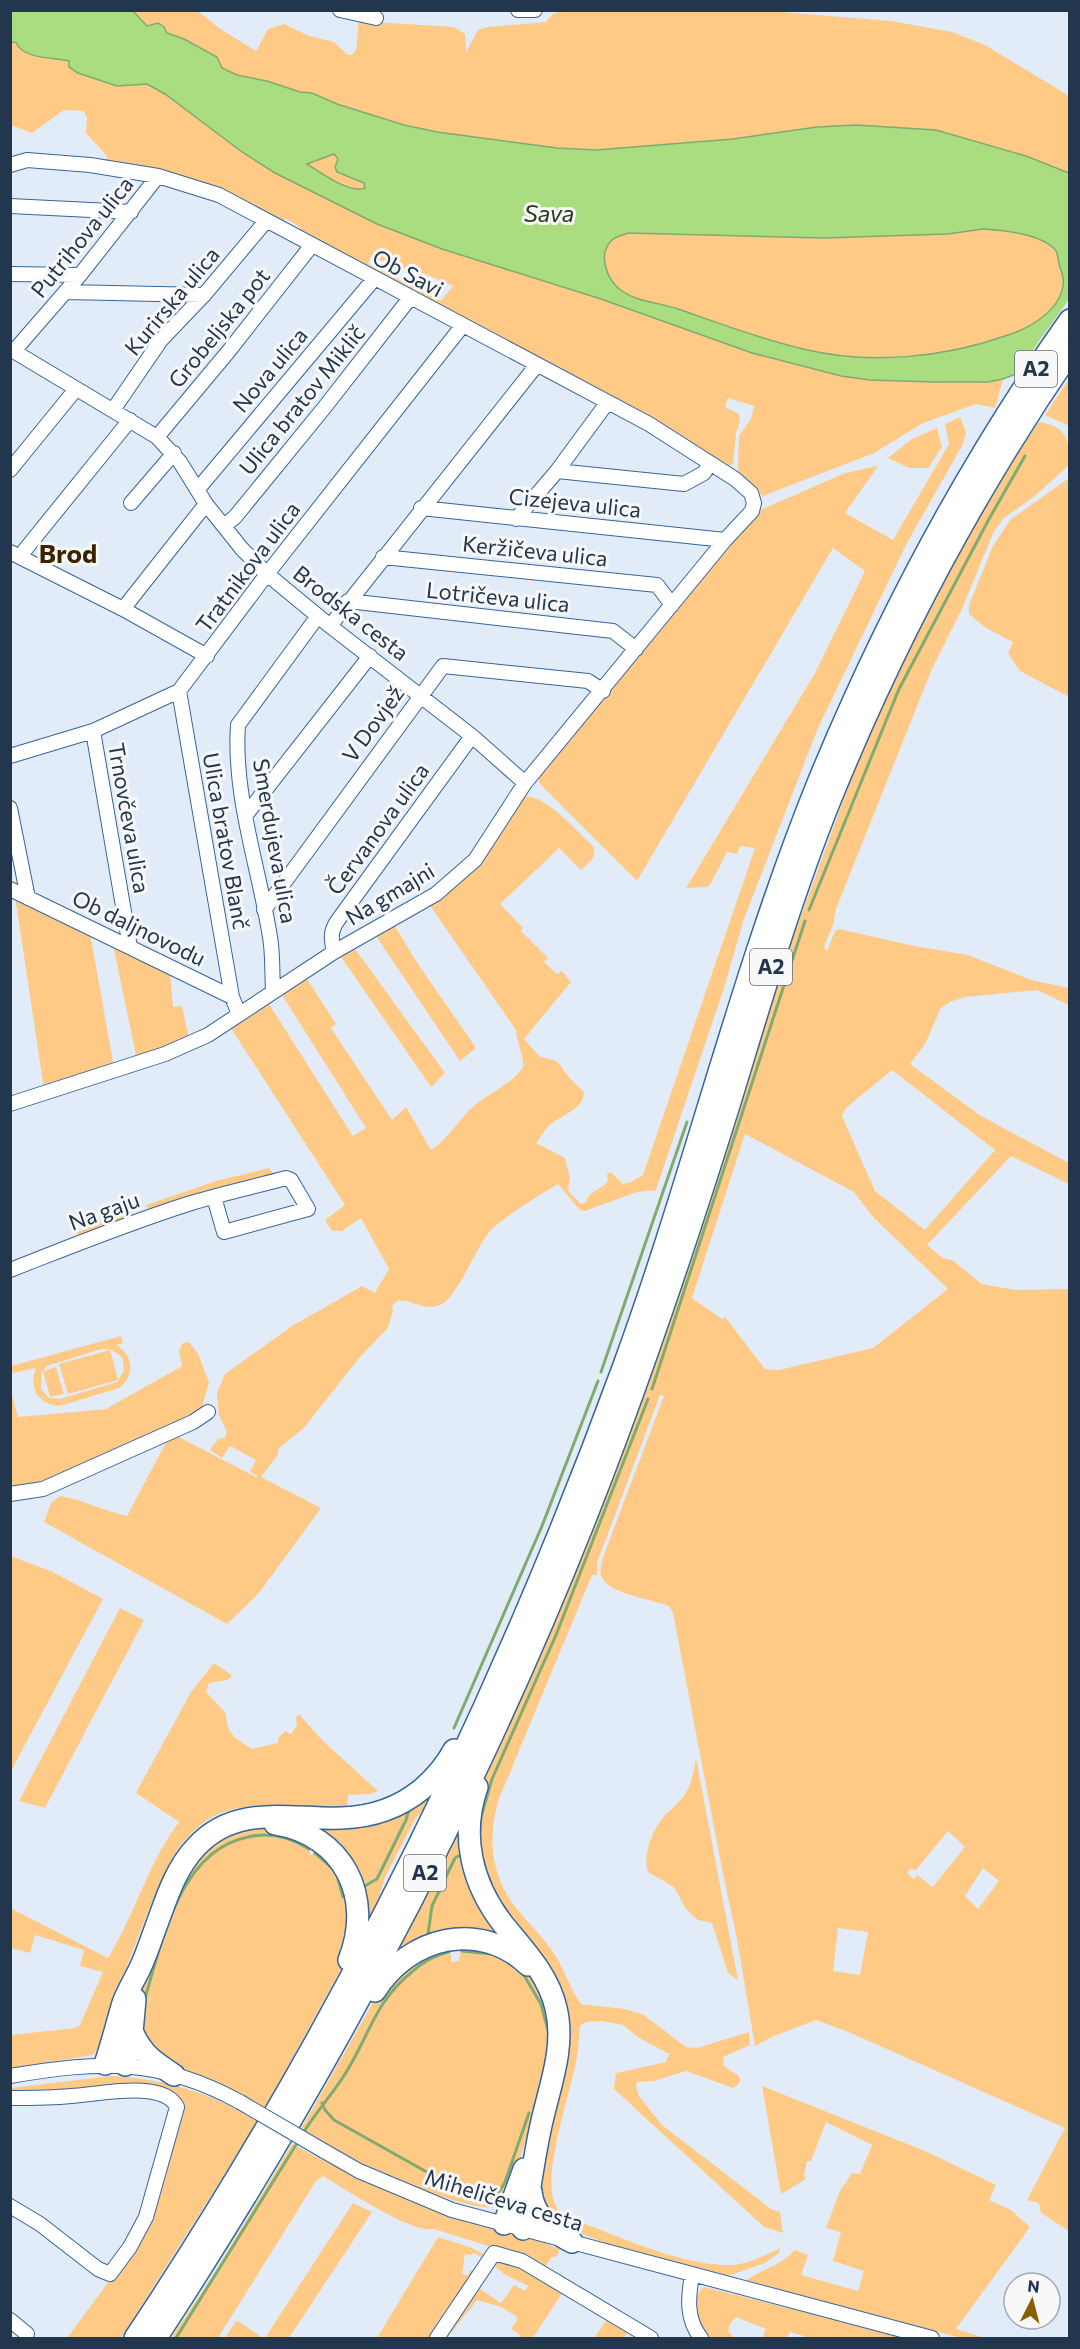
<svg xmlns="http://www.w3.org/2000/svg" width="1080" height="2349" font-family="Commissioner,sans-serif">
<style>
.green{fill:#ffca86;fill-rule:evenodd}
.water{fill:#a9dd7f;stroke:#80ab70;stroke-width:1.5;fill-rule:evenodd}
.pier{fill:#e2ecf9}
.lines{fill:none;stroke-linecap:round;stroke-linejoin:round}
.stream{stroke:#80ab70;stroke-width:3}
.minor-casing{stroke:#35659b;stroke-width:16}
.highway-casing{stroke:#35659b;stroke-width:24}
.minor{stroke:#fff;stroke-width:14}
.highway{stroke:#fff;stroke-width:21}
.minor-bridge-casing{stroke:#35659b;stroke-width:16;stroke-linecap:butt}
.minor-bridge{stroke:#fff;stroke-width:14}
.labels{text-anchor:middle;stroke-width:6;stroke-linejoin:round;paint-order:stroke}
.shield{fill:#f8f8f8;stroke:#627081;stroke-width:1.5}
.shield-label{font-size:21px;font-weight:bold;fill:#22364e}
.street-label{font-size:22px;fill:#22364e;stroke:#f8f8f8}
.water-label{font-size:24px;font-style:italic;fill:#273c16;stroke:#f8f8f8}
.quarter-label{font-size:26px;font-weight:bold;fill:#3b2300;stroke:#f8f8f8}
</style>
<rect width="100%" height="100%" fill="#e2ecf9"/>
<path class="green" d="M133,11H198L219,28L256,51L268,29L284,24L309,36L334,42L348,55H352L356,50L359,21L454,27L465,34L466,52L478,30L488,27L546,22L553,14L561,11H769L891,21L952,32L985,45L1066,94L1070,98L1069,173L1026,156L936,130L856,125L817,127L733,139L596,150L557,148L437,132L404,125L337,104L312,93L300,92L267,81L237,75L222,68L184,39L167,33L155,25L147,26Z
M10,42L44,58L49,57L69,61L78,73L117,86L147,84L165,94L275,173L377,224L442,249L601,299L652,318L804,367L841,376L870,380L934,382H988L1003,379L995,408L976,404L923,423L874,453L763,496L739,478L738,470L739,436L751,419L754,406L728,398L725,407L739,414L740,421L736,433L733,464L727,467L300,232V227L286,219L281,221L195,180L170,172L107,163V156L86,133L87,118L84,111L64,110L32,133L11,125ZM371,257L428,275L453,286L441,301L368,264Z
M334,154L338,159L336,164L337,172L364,183L365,188C349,194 321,172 307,164Z
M983,229C1003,230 1043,234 1055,251C1058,254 1058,260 1059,264C1061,271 1065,278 1063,286C1059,310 1030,328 1008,335C944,358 870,365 803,349C760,339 719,323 678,309C659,302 639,303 622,291C607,281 597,254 612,240C617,236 623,235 629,233L824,238L948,234Z
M1069,379V426L1045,415Z
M960,417L966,432L963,444L906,545L818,728L744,919L724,988L656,1190L637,1192L585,1211L580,1210L558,1184C538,1196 510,1213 493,1228C476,1245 459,1295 442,1304C424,1313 412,1298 397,1301L392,1306L393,1312L387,1329L360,1357L303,1429L279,1448L277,1456L261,1477L321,1508L259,1593L227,1624L44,1522L51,1503L60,1496C84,1500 104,1511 127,1516L171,1433L256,1477L258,1476L250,1472L256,1460L230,1446L222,1458L210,1450L218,1439L225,1438L227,1432L219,1415L217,1393L225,1374L292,1326L362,1286L375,1293L389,1269L361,1218L342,1231H332L325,1220L345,1205L229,1025L267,1001L353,1136L366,1128L280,992L305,976L336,1024L331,1028L392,1120L406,1107L431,1150C448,1140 459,1118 476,1104C487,1095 519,1079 523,1066C525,1060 516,1040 516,1030L429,904L475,869L522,797C544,791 577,832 593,846C598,857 589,862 581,870L559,848L500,904L523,928L521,931L548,958L544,962L557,974L562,971L571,982L524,1039L540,1057C563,1061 556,1062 570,1078C574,1083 579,1087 584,1092C583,1110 563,1114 551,1124C545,1128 541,1137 536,1143L565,1158L570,1177L568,1191L581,1204L585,1203L589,1195L606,1184L608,1180L607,1174L611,1172L623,1184L631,1182L643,1175L755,848L740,846L737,854L727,852L710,885L707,887L686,888L815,673L865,571L833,548L637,881L540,784L538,775L758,511L845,473L878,466L845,513L893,540L949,444L945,424Z
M1039,422C1068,427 1069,439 1069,465L1036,495L1004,518L994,531L962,609L932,669L836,909L833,925L824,947L827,951L835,931L839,929L914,946L968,955L1031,980L1069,988V1005L1037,990L965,997L950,1002L941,1008L925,1044L910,1064L981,1116L1069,1163V1184L1011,1156L927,1245L943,1258L952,1260L982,1284L1015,1290L1069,1289L1070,1620H1068L1070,1631L1069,2231L1041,2213L1039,2203L1027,2200L1065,2128L846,2031L816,2020L774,2036L755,2046L737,1939L723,1874L673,1613L669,1606C652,1599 606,1594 601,1575C599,1567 603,1559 605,1552L664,1396L660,1395L597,1563V1575H592L499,1799C488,1834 490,1870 511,1901C525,1920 542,1935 555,1955C565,1971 570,1989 581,2004L625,2009L644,2015L686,2047L697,2048L749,2032L750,2045L723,2057L724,2066L739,2076C741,2082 739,2085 733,2088L686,2071L654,2081L637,2082L636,2086L639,2096L662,2125L771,2209L780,2212L783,2233L764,2227L614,2089L616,2073L666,2062L669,2054L638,2037L623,2025L602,2021L586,2022L580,2026C579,2040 578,2054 575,2067C568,2099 545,2168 553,2198C554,2201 556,2208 559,2210C567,2219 585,2224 596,2228C633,2243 692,2267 733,2265C749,2264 766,2255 780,2248L779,2253L765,2263L725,2277L616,2247L572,2230L548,2217L538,2190L567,2061L569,2036L565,1997L557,1982L501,1912L476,1854L483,1782L590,1536L626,1439L724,1156L782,968L861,752L903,659L986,502L1026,438H1028ZM892,1070L995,1150L925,1230L875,1191L842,1116L846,1108ZM745,1134L854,1192L872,1216L948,1289L873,1348L779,1370L765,1369L725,1317L722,1319L692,1298ZM948,1831L965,1847L933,1887L917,1875L914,1879L907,1873L910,1869L916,1870ZM983,1868L999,1881L978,1909L965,1896ZM838,1928L868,1932L860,1975L833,1971Z
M937,428L942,447L928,468H909L888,458L912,439Z
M1069,478V697L1020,671L1008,653L1013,642L986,628L969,614V605L993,546L1010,520Z
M15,896L58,917L77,929L90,933L114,1067L44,1089Z
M393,923L416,961L476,1048L460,1061L374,933Z
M113,945L170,972L173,1007L182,1006L189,1038L137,1060Z
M353,946L445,1073L431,1087L339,954Z
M269,1168L275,1177L149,1211L146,1205L216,1181Z
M131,1209L133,1217L80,1236L76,1233Z
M121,1336L123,1343L117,1345C134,1357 135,1375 119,1388L60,1406C39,1405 28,1388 36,1368L13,1373L11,1366ZM101,1349L112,1350L122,1357L124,1370L117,1382L60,1399L49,1398L41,1389V1373L47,1366Z
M189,1342L198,1354L209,1382L201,1411L170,1428L40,1483L11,1489L10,1388L18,1417L106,1409L182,1366L179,1350L183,1343Z
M110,1350L118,1380L68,1394L59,1364Z
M56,1367L64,1394L50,1397L43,1371Z
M10,1556L51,1571L103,1599L11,1771Z
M120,1608L144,1620L138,1632L45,1808L19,1801Z
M214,1663L232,1675L228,1680L209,1683L206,1692L225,1712L228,1728L235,1738L252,1749L278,1743L279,1737L285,1731L291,1734L297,1725L296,1717L299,1714L321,1739L378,1791L370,1794L348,1795L347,1808C307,1807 263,1799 224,1812C207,1817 192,1831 181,1845C168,1861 161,1883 152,1902C132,1950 115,1999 98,2048L93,2055L11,2068V2035L75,2028L80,2025L103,1972L80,1966L84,1950L35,1935L30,1953L11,1948L10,1908L108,1958C135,1914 148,1863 179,1822L136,1793L191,1692Z
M696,1758L738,1980L728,1973L712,1923L698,1920L686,1909L674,1887L648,1872C642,1854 653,1829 665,1815C672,1808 680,1802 685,1794C692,1783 694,1770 696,1758Z
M435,1785L426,1806L415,1819L384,1879L377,1906L362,1930L363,1904L307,1827Z
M461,1826L511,1939H494L393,1959Z
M267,1827L310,1842V1855L322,1850L351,1893L343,1966L265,2108L245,2096L159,2058L146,2048L137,2013L141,1992L175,1893L207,1847L235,1832Z
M473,1944L526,1970L535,1981L545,1998L552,2038L540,2095L511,2187L501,2206C482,2215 403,2183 382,2174C354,2161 327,2144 301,2129L379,1992L399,1969L447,1948L451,1955V1962L459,1961L461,1948Z
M111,2076C167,2079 210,2093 258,2121L121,2338H67L124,2261L180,2101L177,2097L151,2087L11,2093L10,2088Z
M762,2086L925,2151L996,2185L989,2200L1011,2210L1030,2227L956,2329L985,2338H961L747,2283V2280C764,2268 780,2266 795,2250L808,2255L801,2275L858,2291L864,2271L833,2261L841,2232L826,2228L840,2191L852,2173L860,2174L872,2145L826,2122L811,2161H807L804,2176L806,2179L781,2194Z
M292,2144L321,2159L451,2218L532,2238L560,2249L557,2256L551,2258L544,2269L498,2249L434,2229C412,2234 345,2189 323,2176L316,2181L218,2338H171L214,2274Z
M353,2203L372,2212L289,2338H265Z
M438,2237L472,2248L485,2255L434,2338H377ZM474,2253L481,2257L475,2271L470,2270L468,2276L462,2273L465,2254L471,2255Z
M503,2259L564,2290L533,2338H518L520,2335L511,2329L517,2320L516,2316L501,2307L477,2300L447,2338H441L476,2286L501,2303L514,2285L525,2291L528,2286L504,2274L495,2266L499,2260Z
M704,2287L907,2338H810L790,2332L787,2338H762L766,2329L736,2317L730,2324L728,2331L735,2338H706C703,2333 696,2326 695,2321C693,2309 695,2293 704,2287Z
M608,2318L629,2331L624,2338H594Z
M236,2321L240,2322L263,2338H225Z"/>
<path class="water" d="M10,11H133L147,26L158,23L164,27L167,33L184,39L217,57L222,68L237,75L267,81L300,92L312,93L337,104L404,125L437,132L557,148L596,150L733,139L817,127L856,125L936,130L1026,156L1069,173V353L1003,379L988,382H934L870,380L841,376L752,353L601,299L442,249L377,224L275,173L242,152L165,94L147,84L117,86L78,73L69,67V61C53,57 25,60 16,43L11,42ZM334,154L338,159L335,167L337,172L364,183L365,188C350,194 321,173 307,164ZM983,229C1003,230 1043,234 1056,251C1058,254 1058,260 1059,264C1061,271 1065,278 1063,286C1059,311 1030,328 1008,335C944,358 870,365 803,349C760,339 719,323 678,309C659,302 639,303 622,291C607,281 597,254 612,240C617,236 623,235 629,233L824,238L948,234Z"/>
<path class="pier" d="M1070,298V357L1014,378L1037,344Z"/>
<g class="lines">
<path class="stream" d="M809,910L899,689L989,519L1025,456
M601,1372L687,1122
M652,1389L805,921
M454,1728L542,1526L598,1381
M480,1831L481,1817L492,1779L556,1635L648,1399
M315,1853L331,1867
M337,1875L343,1897
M363,1887L377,1879L406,1820L409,1809
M428,1934L432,1906L455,1858L462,1854
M462,1951L491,1954
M522,1972L541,2004L549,2034
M144,2001C162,1944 178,1851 248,1837C270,1832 290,1837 309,1849
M322,2103L325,2110L334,2120L425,2171L449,2182L494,2195L499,2192L505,2182L529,2113
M302,2135C315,2113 332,2095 345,2074C370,2035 374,2002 413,1971C424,1961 435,1955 449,1952
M176,2338L299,2140"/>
<g class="minor-casing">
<path id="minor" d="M340,10L376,18
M518,10H535
M10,165L27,160L90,165L158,176L219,195L649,424L735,479L751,493L754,503L752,511L725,540L525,783L475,860L436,894L334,952L208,1035L165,1054L10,1104
M10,206L131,212
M10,274L80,275
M66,292L204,295
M10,349L157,437L180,462L206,504L242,549L267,574L330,626L472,736L525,783
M14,351L80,275L158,176
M113,410L161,340L204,295L266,221
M157,437L228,352L312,245
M10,470L76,389
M557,471L684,484L704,473L710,463
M198,489L374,279
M131,503L174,453
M421,508L725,540
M516,519L557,471L607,403
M224,526L235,517L324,408L410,298
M10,552L123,609L207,656
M20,556L130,420
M383,557L657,585L672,605
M348,601L613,631L636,649
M123,609L206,504
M330,626L536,366
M179,691L232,997L239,1014
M93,731L130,947
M10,756L93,731L179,691L267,574L463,325
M10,808L28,898
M245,816L370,656
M10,889L232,997
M264,910L443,666L588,681L603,691
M334,952C331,939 330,931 338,920L472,736
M273,991C272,973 273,954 270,937C259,867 233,796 238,725L318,616
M10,1270C69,1247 128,1223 188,1204C220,1194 253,1187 286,1178L291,1180L308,1209L224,1232L214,1197
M10,1494L43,1489L193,1422L208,1412
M10,2076C99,2061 158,2057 240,2102
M10,2098C31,2098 51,2098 71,2096C97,2095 163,2079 177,2107L146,2217L130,2247L110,2274L98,2269L40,2224L10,2206
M324,2151L359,2171L452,2210L932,2338
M692,2275C688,2298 686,2319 701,2338
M10,2320L27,2334
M437,2338L494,2253L522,2261L651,2338"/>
</g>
<g class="highway-casing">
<path id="highway" d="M477,1787C460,1836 472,1884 503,1924C524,1950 548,1974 556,2008C566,2049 548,2090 540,2130C533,2163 529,2196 523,2229
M275,1824C344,1835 374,1897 349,1960
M375,1991C409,1937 479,1919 528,1965
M132,2031C142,2054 153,2061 174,2075
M105,2064C112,2044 117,2023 123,2003C128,1990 135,1979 141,1966C146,1955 150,1943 154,1932C165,1903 174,1870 196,1847C236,1803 292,1820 342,1818C372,1817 399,1808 422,1789C435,1778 446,1765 454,1750
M125,2065L131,2044L135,1999
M531,2191C533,2215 552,2232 572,2242
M504,2224L524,2169
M135,2338C336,2036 498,1709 623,1368C694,1175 741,973 818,783C885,620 968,464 1070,320
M156,2338C341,2055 499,1754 617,1436C658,1326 695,1214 730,1102C762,997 793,890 835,788C898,635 976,489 1070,352"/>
</g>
<use href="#minor" class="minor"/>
<use href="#highway" class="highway"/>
<g class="minor-bridge-casing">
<path id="minor-bridge" d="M240,2102L324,2151"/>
</g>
<use href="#minor-bridge" class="minor-bridge"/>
</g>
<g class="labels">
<g class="shield">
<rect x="1015" y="351" width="42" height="36" rx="4.5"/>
<rect x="750" y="949" width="42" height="36" rx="4.5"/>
<rect x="404" y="1855" width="42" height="36" rx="4.5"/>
</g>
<g class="shield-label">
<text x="1036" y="376">A2</text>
<text x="771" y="974">A2</text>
<text x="425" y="1880">A2</text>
</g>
<g class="street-label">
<text transform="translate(82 237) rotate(-51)" y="8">Putrihova ulica</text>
<text transform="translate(408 273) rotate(28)" y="8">Ob Savi</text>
<text transform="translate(172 301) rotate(-50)" y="8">Kurirska ulica</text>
<text transform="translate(219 328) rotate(-51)" y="8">Grobeljska pot</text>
<text transform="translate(270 370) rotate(-50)" y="8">Nova ulica</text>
<text transform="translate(302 400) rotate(-51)" y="8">Ulica bratov Miklič</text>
<text transform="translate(575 503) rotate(6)" y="8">Cizejeva ulica</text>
<text transform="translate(535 551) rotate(6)" y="8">Keržičeva ulica</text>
<text transform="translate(248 567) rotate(-53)" y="8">Tratnikova ulica</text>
<text transform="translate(498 597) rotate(6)" y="8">Lotričeva ulica</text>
<text transform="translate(351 613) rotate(38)" y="8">Brodska cesta</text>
<text transform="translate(373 724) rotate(-54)" y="8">V Dovjež</text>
<text transform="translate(129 818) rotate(80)" y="8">Trnovčeva ulica</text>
<text transform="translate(378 829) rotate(-54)" y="8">Červanova ulica</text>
<text transform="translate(226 841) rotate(80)" y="8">Ulica bratov Blanč</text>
<text transform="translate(275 841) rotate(80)" y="8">Smerdujeva ulica</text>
<text transform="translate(390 894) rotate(-31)" y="8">Na gmajni</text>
<text transform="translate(139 928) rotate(26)" y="8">Ob daljnovodu</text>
<text transform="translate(104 1211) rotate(-20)" y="8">Na gaju</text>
<text transform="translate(504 2200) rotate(17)" y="8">Miheličeva cesta</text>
</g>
<g class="water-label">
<text x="549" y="222">Sava</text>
</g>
<g class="quarter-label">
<text x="68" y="563">Brod</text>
</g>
</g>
<rect width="1080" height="2349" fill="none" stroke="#22364e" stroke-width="24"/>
<g transform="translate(1032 2301) rotate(6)"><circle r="28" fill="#f8f8f8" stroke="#a2aab4" stroke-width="1.5"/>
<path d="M0-4.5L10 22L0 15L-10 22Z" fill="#8b5b03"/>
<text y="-9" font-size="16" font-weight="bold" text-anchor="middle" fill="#22364e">N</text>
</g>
</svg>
